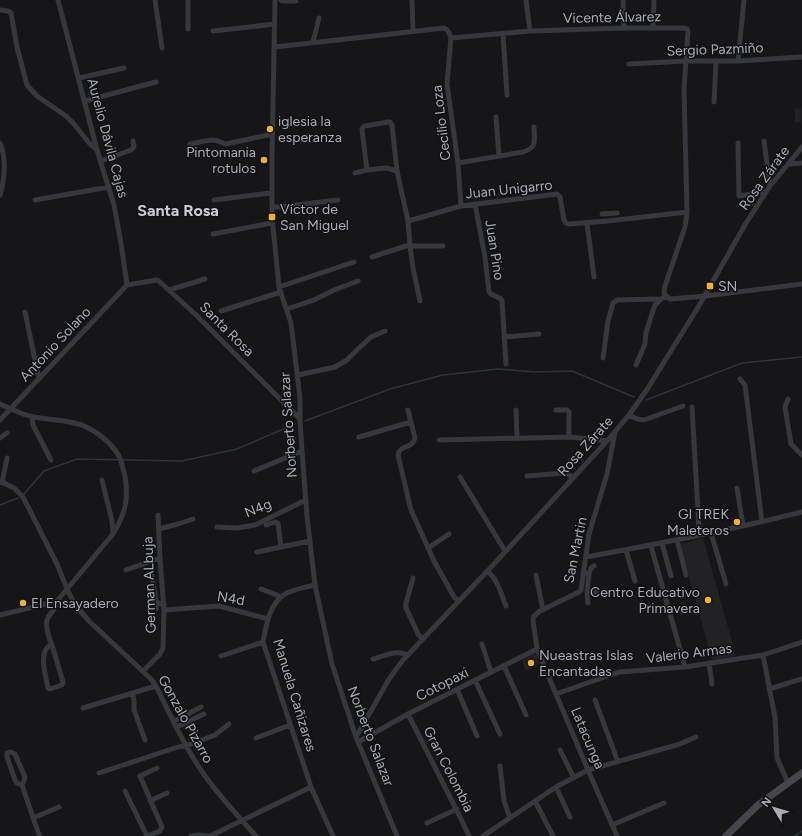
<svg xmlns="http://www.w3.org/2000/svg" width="802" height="836" font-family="Figtree,sans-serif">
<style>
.built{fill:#222225}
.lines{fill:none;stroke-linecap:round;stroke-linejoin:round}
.stream{stroke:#2c353c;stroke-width:1.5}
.street{stroke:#37383d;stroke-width:5}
.secondary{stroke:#45474d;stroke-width:7}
.poi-dot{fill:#f2b134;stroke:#111113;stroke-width:1.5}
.labels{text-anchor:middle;stroke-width:3;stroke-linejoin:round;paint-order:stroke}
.street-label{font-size:14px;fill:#a8adb8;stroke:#111113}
.poi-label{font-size:14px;fill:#a8adb8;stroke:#111113;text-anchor:start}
.quarter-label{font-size:16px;font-weight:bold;fill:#c9ccd4;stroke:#111113}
</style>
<rect width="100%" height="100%" fill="#161618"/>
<path class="built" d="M795,108L801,109V122H795Z
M703,538L736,656L712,660L680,544Z
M535,653L540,664L526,671L522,661Z"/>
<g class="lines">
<path class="stream" d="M646,400L742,363L802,357
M305,421L390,389L443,375L498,369L535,372L572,371L634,397
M24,494L44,471L77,459L182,461L237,449L295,424
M0,505L18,498
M795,836L802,831"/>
<path class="street" d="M58,0L97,150L114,205L121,243L127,285
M155,0L162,48
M188,0V29
M275,0L272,155V217L279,287L291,323L300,398V419L302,451L307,516L315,585L332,664L356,737L397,836
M281,0L282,1H296
M412,0L413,31
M526,0L530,31
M623,0L624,28
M0,10L8,11L11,13L17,47L27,85L37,96L66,116L74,124L90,144L97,150
M653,28L654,0
M213,31L275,24
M503,34L507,95
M451,38L530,31L624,28H684L687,29L688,32L684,89L687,212L685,227L665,286L664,292L666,296
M313,42L319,18
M275,47L444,28C449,30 449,33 451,38L447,84L458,163L461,206
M738,61L744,0
M629,64L686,61H738L802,57
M79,78L124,68
M85,101L156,82
M714,102L716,62
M496,117L499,156
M764,141L770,186
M0,143C7,160 5,177 0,195
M738,143L739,196L766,192
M190,144C198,143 206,140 213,140C218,140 221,143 226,144L268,135H272
M101,161L131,150L134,147L133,141
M458,163L523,152C538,147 534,141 534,127
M788,164L802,163
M367,170L362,130L363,127L365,126L388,122H390L392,125L397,171L408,221L410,246L413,268L420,301
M355,173L367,170L386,168L397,171
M35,200L109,187
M214,200L271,193
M475,204L485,257L489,292L491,294L501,299L502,301L506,364
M272,207H279L338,200
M602,214L617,213
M408,221L461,206L557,194L560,197L564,220L566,223L569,224L608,221L687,212
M587,223L594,277
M213,234L272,223
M372,257L406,246H443
M127,285L157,280L160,282L195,314L300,419
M279,287L354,262
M169,290L205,279
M666,296L670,299L705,296L802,284
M287,309L314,300L334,290L358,281
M221,311L281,292
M25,312L39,379
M504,337L539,334
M603,358L608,321L613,303L617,300L661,299L666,296
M636,365L645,344L646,333L650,320L655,305L661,299
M298,375L335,367L347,360L357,350L371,337L385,331
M740,379L745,385L762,522
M788,399L785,407L791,444L802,455
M0,404C11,409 22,415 34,417C50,420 67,420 82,425C96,431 111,442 119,456C122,462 123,470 125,476C129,500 125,514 113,534L57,601C57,609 49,613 47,620C45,625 49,639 52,645L63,682L62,685L50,689L48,688C46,677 37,649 52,645
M692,407L699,529L700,535
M408,410L415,438C412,450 400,444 398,455L411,510L434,561L454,597L458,601
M516,410L517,438
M556,410H567L569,412V437
M629,415L637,419L644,420L683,406
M32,417L33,425L51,460
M0,420L127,285
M615,432L607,474L589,534L581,590L579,592L540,611L534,616L533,620L537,649L588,770L617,836
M359,437L411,422
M0,438L7,433
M439,440L569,437L607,441
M254,471L302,451
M527,476L564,473L568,474L573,478
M460,477L505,551
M102,480L112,521L113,533
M0,481L14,488L23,497L57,564L67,589L75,605L89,621L151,679L156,686C170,714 183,744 201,770C217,794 237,815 256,836
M2,483L7,458
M737,488L743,526
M266,525L275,522L278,523L281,547
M217,527L237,528L255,525L306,500
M159,529L178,524L193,519
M711,533L726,584
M677,540L686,575
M662,543L671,576
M651,546L685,667
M428,548L449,534
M626,550L635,581
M257,552L310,541
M586,557C658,544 730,530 802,512
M126,570L160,558
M487,571C498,579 501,594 506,606
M583,573L589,574L587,592L607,591
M589,574L591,568L594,566
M536,575L543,610
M152,576L156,602L164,605
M413,578L406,603V608L418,634L423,639
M315,585C305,587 294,589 285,594C270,603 266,625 263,642L311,787L333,836
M261,589L277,595L279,598
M587,592L588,603
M156,602V609
M164,610L219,606L268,619
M0,615L57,601
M482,644L491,672
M763,655L775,717L777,758L788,783
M221,656L263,642
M373,659C384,656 397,649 407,655
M709,663L712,684
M504,666L526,715
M143,671L160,654L163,648L164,610L160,558L158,515
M475,680L500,734
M457,689L477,736
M769,689L802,679
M132,693L134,700V710L145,740
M556,694L613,674L620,672L685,667L763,655L802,642
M595,700L618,762
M83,708L156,686
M408,714L460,817L469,836
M174,721L201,707
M177,727L204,714
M356,737L389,679L403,660L494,564L607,441L629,415L648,388L700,304L746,223L770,186L802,147
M256,738L290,725
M358,742L408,714L537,649
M560,750L574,778
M500,766L504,801L510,818
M99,773L178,747L186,746L215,735L229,724
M22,785L24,781L25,777L15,754L11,752L7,753V757L15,780L17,783L22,785L38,832L40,836
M556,787L570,817
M125,791L147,836L160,831L162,827L140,776L157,768
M150,801L167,793
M535,801L553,836
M33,818L59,807
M427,823L457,809
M612,825L664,803
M191,836L198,835L210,836
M210,836L311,787
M483,836L556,787L588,770L680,744L696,737"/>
<path class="secondary" d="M726,836L758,805L802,773"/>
</g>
<g class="poi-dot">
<circle cx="270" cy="129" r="4"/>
<circle cx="264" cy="160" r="4"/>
<rect x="268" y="213" width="8" height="8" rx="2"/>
<rect x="706" y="282" width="8" height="8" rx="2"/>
<circle cx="737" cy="522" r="4"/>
<circle cx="708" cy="600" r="4"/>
<circle cx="23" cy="603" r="4"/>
<circle cx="531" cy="663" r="4"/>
</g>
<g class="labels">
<g class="street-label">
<text transform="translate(612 17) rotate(-1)" y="5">Vicente Álvarez</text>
<text transform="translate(715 49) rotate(-2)" y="5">Sergio Pazmiño</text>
<text transform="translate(441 123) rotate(-97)" y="5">Cecilio Loza</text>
<text transform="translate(108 138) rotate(75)" y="5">Aurelio Dávila Cajas</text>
<text transform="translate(764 178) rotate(-54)" y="5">Rosa Zárate</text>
<text transform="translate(509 189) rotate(-6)" y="5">Juan Unigarro</text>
<text transform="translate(495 250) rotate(81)" y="5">Juan Pino</text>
<text transform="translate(227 329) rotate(45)" y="5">Santa Rosa</text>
<text transform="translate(55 344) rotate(-47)" y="5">Antonio Solano</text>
<text transform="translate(288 425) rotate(-94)" y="5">Norberto Salazar</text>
<text transform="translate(585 446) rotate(-48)" y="5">Rosa Zárate</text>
<text transform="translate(258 508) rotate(-22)" y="5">N4g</text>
<text transform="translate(575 550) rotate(-78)" y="5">San Martin</text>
<text transform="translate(149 585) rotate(-92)" y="5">German ALbuja</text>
<text transform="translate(231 598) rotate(10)" y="5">N4d</text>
<text transform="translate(689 653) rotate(-7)" y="5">Valerio Armas</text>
<text transform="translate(442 684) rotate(-27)" y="5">Cotopaxi</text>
<text transform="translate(295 695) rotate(73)" y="5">Manuela Cañizares</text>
<text transform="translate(186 719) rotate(61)" y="5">Gonzalo Pizarro</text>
<text transform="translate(371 736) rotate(69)" y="5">Norberto Salazar</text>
<text transform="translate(588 738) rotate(67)" y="5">Latacunga</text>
<text transform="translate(449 769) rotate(63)" y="5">Gran Colombia</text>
</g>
<g class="poi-label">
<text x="278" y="126">iglesia la<tspan x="278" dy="16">esperanza</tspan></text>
<text x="256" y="157" text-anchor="end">Pintomania<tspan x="256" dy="16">rotulos</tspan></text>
<text x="280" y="214">Víctor de<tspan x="280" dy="16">San Miguel</tspan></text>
<text x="718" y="291">SN</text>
<text x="729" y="519" text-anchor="end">GI TREK<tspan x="729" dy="16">Maleteros</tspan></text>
<text x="700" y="597" text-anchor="end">Centro Educativo<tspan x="700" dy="16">Primavera</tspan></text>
<text x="31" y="608">El Ensayadero</text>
<text x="539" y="660">Nueastras Islas<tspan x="539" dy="16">Encantadas</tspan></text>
</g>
<g class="quarter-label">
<text x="178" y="216">Santa Rosa</text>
</g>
</g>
<g transform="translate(774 808) rotate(308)" stroke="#111113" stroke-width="3" paint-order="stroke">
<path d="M0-3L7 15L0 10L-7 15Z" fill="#a8adb8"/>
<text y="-6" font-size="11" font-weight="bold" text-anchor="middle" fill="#a8adb8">N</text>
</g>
</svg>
